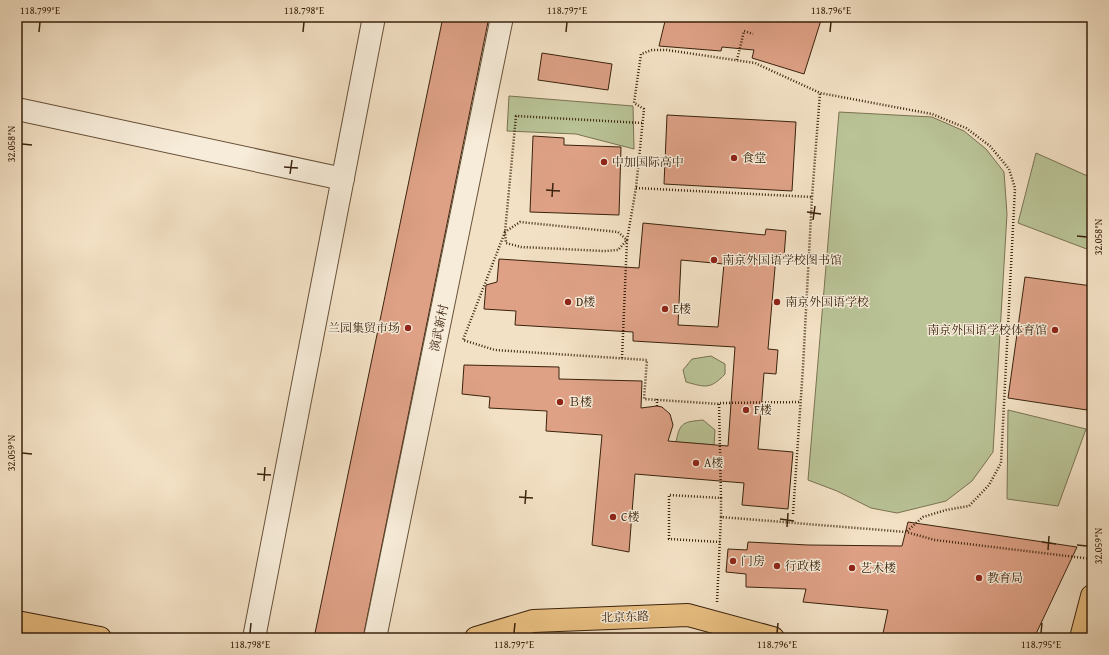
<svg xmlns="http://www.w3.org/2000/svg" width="1109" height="655" font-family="'Gentium Book Plus','Noto Serif SC',serif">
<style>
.green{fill:#b9c396;stroke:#7a7251}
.building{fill:#dea186;stroke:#3a220c;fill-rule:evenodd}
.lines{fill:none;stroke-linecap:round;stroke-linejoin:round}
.minor-casing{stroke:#68523a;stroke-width:24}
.major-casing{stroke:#3a220c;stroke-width:24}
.path{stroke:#3a220c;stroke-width:2.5;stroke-dasharray:1 2;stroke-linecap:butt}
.minor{stroke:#f7ecd9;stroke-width:22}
.major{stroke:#eac082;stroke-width:22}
.ticks{fill:none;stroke:#3a220c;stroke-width:1.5}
.poi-dot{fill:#8f2418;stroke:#f7ecd9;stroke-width:1.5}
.labels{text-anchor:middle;stroke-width:3;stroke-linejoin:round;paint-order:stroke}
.poi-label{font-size:12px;fill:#3a220c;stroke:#f7ecd9;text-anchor:start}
.street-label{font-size:12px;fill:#3a220c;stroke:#f7ecd9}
.neatline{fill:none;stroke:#3a220c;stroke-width:1.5}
.ticks-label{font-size:10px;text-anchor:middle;fill:#3a220c}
</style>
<rect width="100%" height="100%" fill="#f3e1c5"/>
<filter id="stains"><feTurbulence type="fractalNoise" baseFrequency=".005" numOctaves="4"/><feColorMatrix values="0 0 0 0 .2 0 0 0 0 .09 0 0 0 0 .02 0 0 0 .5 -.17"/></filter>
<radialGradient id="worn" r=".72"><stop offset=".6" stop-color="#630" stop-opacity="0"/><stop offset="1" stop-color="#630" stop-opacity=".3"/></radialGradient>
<path class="green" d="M509,96L633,106L634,149L576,134L507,131Z
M839,112L932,117L964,131L986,149L1004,172L1007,214L993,452L972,481L946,501L897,513L871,508L837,491L808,480Z
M1036,153L1092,178V251L1018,223Z
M711,356L725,364V374C710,390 705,387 686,382L683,370L692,359Z
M1008,410L1086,429L1058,506L1007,499Z
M703,420L715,430L714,445L676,442C680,422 683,422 703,420Z"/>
<path class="building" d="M443,17H489L363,638H314Z
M666,17H822L804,74L752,58L754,50L722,47L721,51L659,46Z
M542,53L612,64L608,90L538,80Z
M667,115L796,122L792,191L664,184Z
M533,136L564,138V145L621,147L619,215L530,212Z
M643,223L765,235L766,229L786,231L784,257L776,256L768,349L778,350L776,374L764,373L758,449L793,452L788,509L742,505L744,483L635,474L629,552L592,545L602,435L546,431L547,411L489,408L490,397L462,394L464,365L559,367V379L642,381L641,408L657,406L662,407L670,414L673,425L668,441L728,446L735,347L633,341V332L515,325L516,311L484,309L486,285L497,282L499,259L639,268ZM681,260L724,264L718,327L678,325Z
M1025,277L1092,286V374L1087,410L1008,398Z
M908,522L1077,547L1034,638H882L888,610L803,602L806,589L746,587V574L726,572L728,549L747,550L748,542L808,545L902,546Z"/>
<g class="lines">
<g class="minor-casing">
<path id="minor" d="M17,109L343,179
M254,638L374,17
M375,638L502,17"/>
</g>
<g class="major-casing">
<path id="major" d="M17,622L100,638
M476,638L533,621L688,615L773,638
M1081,638L1092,596"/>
</g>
<path class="path" d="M737,60L744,31L753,34
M642,123L516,116L505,232L463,340L495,350L647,360L644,399L720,404
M636,188L812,197
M622,358L627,240L618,232L520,222L505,232L506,243L521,247L604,251L618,250L627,240L636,188L644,109L634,103L641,54L652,50H667L755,63L820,93L932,114L966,128L990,146L1009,169L1015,188L1001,463L989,485L969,506L946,510L923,517L906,532
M657,399V406
M721,498L719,403L801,402
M793,514L803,367L812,197L820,93
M720,542L669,539V495L721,498V517L906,532L935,540L1092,559
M717,602L721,517"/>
<use href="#minor" class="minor"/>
<use href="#major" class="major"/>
</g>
<path class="ticks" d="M39,32L40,22M303,32L304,22M566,32L567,22M830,32L831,22M22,144L32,145M284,167L298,168M290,174L292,160M546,190L560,191M552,197L553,183M807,212L821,214M813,220L815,206M1077,236L1087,237M22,453L32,454M257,474L271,475M264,481L265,467M519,497L533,498M525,504L526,490M780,519L794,521M787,527L788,513M1042,542L1056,544M1077,545L1087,546M1048,550L1049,536M250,633L251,623M514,633L515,623M777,633L778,623M1041,633L1042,623"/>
<g class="poi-dot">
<circle cx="734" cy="158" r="4"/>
<circle cx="604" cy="162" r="4"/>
<circle cx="714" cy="260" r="4"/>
<circle cx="568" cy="302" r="4"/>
<circle cx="777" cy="302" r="4"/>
<circle cx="665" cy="309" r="4"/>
<circle cx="408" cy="328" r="4"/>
<circle cx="1055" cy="330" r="4"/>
<circle cx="560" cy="402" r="4"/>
<circle cx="746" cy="410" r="4"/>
<circle cx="696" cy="463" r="4"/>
<circle cx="613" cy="517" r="4"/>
<circle cx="733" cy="561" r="4"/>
<circle cx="777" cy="566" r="4"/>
<circle cx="852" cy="568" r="4"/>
<circle cx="979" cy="578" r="4"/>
</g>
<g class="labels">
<g class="poi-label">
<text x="742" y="162">食堂</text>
<text x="612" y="166">中加国际高中</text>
<text x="722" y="264">南京外国语学校图书馆</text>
<text x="576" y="306">D楼</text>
<text x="785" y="306">南京外国语学校</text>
<text x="673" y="313">E楼</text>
<text x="400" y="332" text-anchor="end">兰园集贸市场</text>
<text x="1047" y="334" text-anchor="end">南京外国语学校体育馆</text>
<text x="568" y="406">Ｂ楼</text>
<text x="754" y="414">F楼</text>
<text x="704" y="467">A楼</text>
<text x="621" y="521">C楼</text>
<text x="741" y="565">门房</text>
<text x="785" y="570">行政楼</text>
<text x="860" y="572">艺术楼</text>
<text x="987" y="582">教育局</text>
</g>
<g class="street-label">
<text transform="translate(439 328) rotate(-78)" y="4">演武新村</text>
<text transform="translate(625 617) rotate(-2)" y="4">北京东路</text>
</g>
</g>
<rect width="1109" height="655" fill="none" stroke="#f3e1c5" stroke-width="44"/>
<rect x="22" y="22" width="1065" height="611" class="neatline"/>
<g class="ticks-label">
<text x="40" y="14">118.799°E</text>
<text x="304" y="14">118.798°E</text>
<text x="567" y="14">118.797°E</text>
<text x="831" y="14">118.796°E</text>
<text transform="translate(11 144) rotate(-90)" y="4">32.058°N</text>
<text transform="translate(1098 237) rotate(-90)" y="4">32.058°N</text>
<text transform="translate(11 453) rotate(-90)" y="4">32.059°N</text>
<text transform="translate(1098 546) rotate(-90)" y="4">32.059°N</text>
<text x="250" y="648">118.798°E</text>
<text x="514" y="648">118.797°E</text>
<text x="777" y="648">118.796°E</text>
<text x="1041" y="648">118.795°E</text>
</g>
<rect width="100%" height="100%" filter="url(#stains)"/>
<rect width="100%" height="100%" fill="url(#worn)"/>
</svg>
